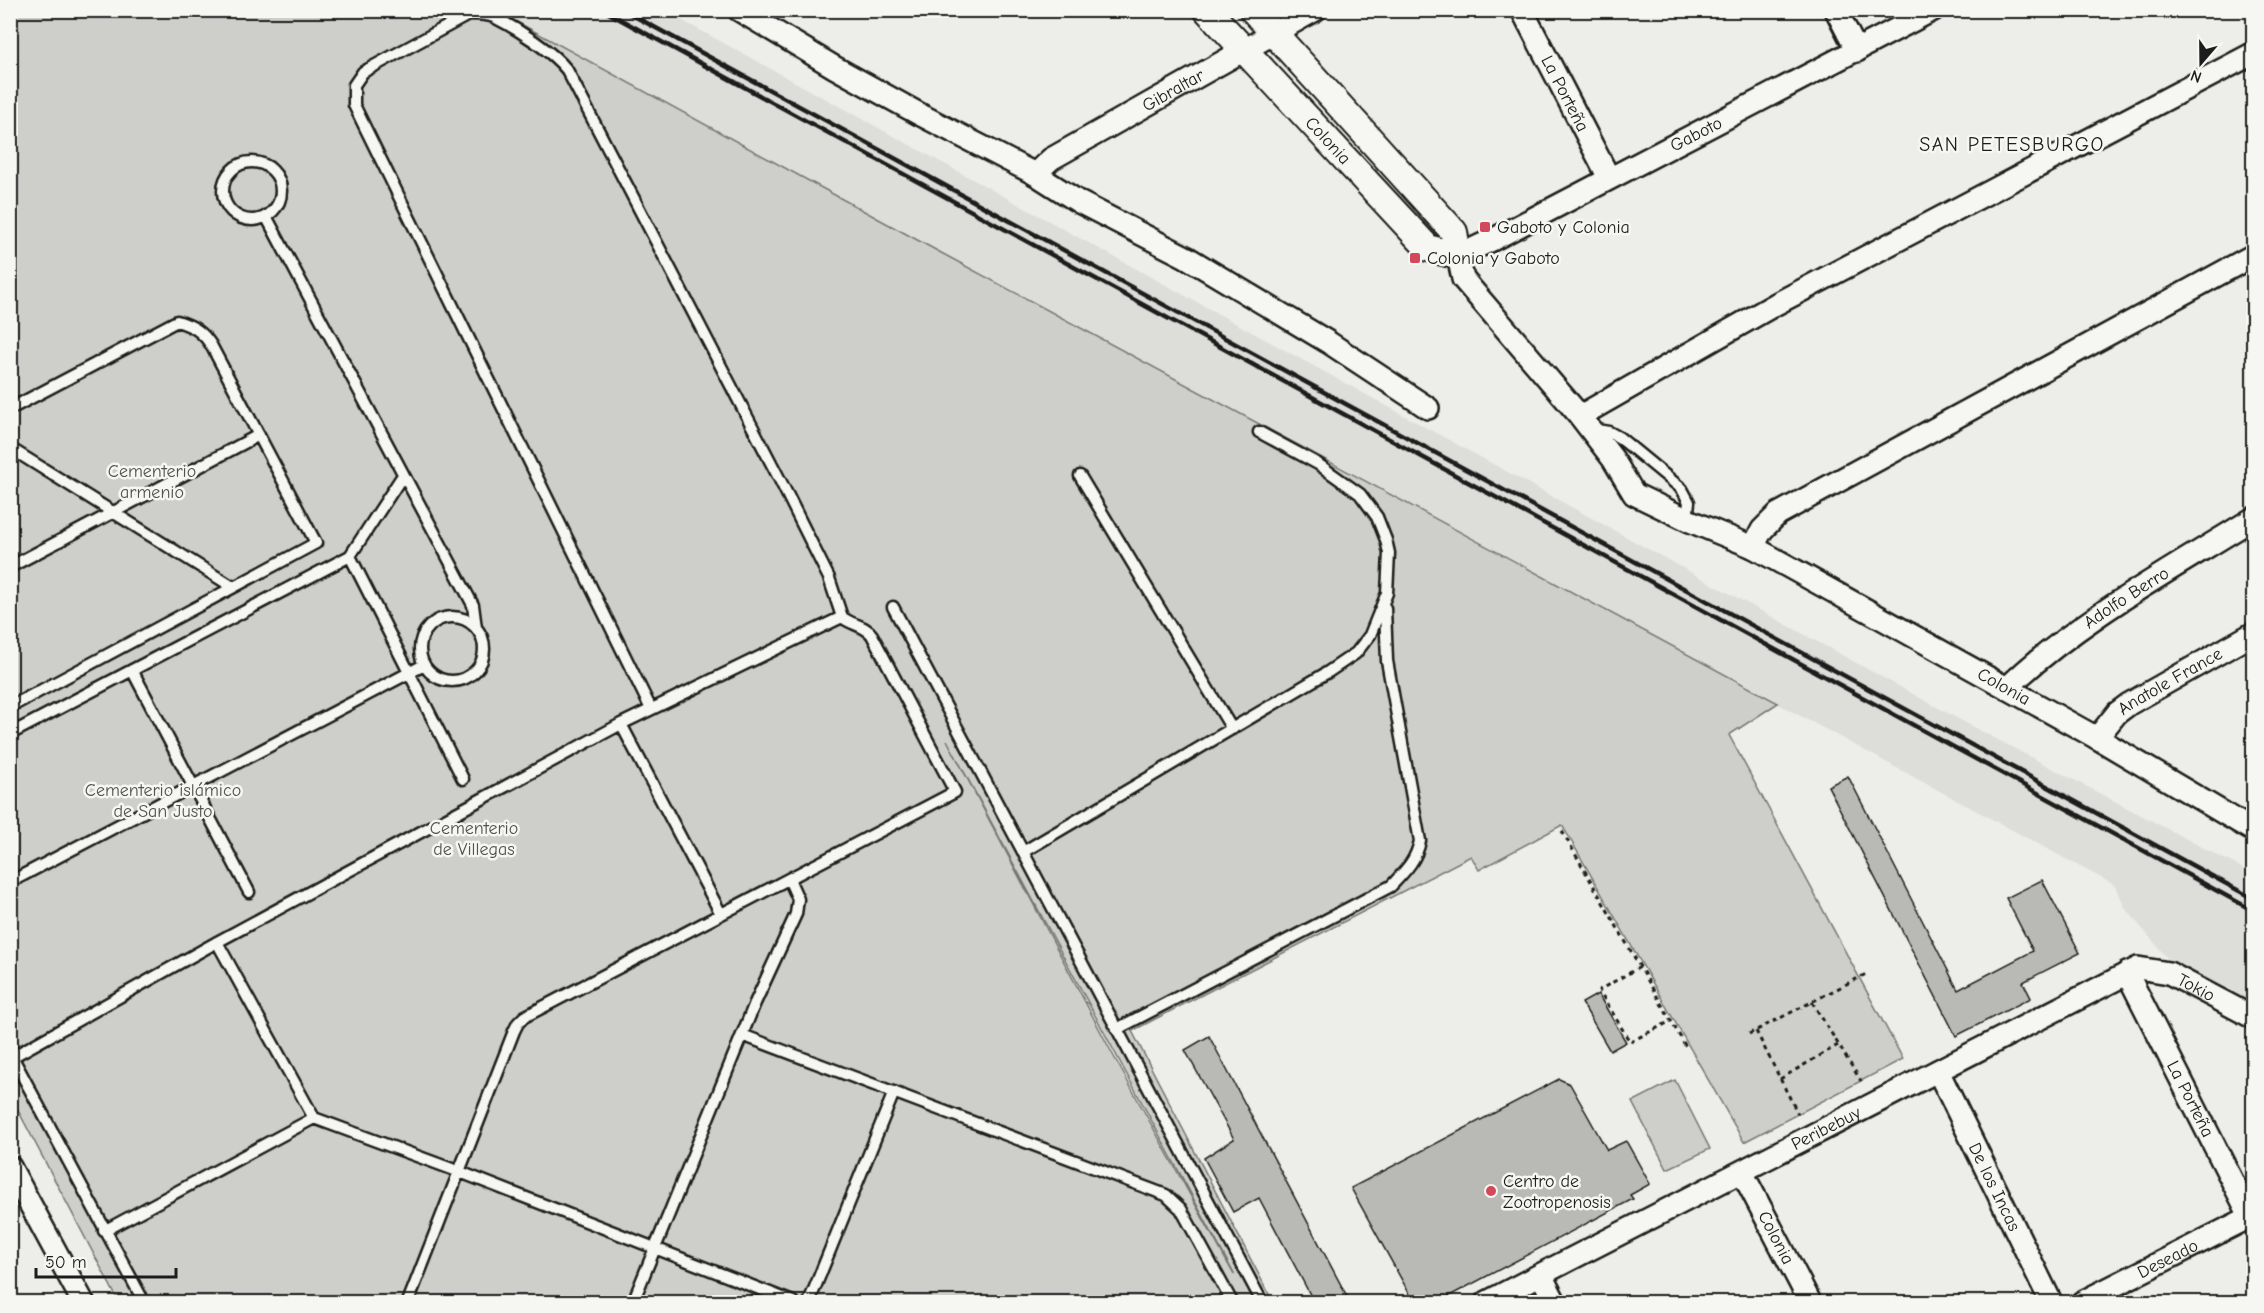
<svg xmlns="http://www.w3.org/2000/svg" width="2264" height="1313" font-family="'Comic Neue',sans-serif">
<style>
.built{fill:#ddddda}
.green{fill:#cececb;stroke:#757574;stroke-width:1.5;fill-rule:evenodd}
.building{fill:#b9b9b6;stroke:#1c1c1c;stroke-width:1.5}
.lines{fill:none;stroke-linecap:round;stroke-linejoin:round}
.service-casing{stroke:#1c1c1c;stroke-width:15}
.minor-casing{stroke:#1c1c1c;stroke-width:26}
.tertiary-casing{stroke:#1c1c1c;stroke-width:30}
.path{stroke:#1c1c1c;stroke-width:3;stroke-dasharray:4.5 4.5;stroke-linecap:butt}
.service{stroke:#f6f6f2;stroke-width:10}
.minor{stroke:#f6f6f2;stroke-width:21}
.tertiary{stroke:#f6f6f2;stroke-width:26}
.rail{stroke:#1c1c1c;stroke-width:4.5}
.poi-dot{fill:#d1495b;stroke:#f6f6f2;stroke-width:2}
.labels{text-anchor:middle;stroke-width:5;stroke-linejoin:round;paint-order:stroke}
.street-label{font-size:18px;fill:#1c1c1c;stroke:#f6f6f2}
.poi-label{font-size:18px;fill:#1c1c1c;stroke:#f6f6f2;text-anchor:start}
.park-label{font-size:18px;fill:#515151;stroke:#f6f6f2}
.neighbourhood-label{font-size:20px;letter-spacing:1.5px;fill:#1c1c1c;stroke:#f6f6f2}
</style>
<rect width="100%" height="100%" fill="#edede9"/>
<filter id="ink" filterUnits="userSpaceOnUse"><feTurbulence type="fractalNoise" baseFrequency=".0167" numOctaves="2"/><feDisplacementMap in="SourceGraphic" scale="12" xChannelSelector="R" yChannelSelector="G"/><feConvolveMatrix kernelMatrix="1 2 1 2 8 2 1 2 1" color-interpolation-filters="sRGB"/></filter>
<g filter="url(#ink)">
<path class="built" d="M497,11H665L1964,722L2253,874V1004L2168,959L2125,908L2116,886L932,248Z"/>
<path class="green" d="M11,10L497,11L932,248L1778,703L1729,735L1903,1059L1744,1142L1562,825L1479,870L1471,856L1132,1031L1273,1302H119L11,1097ZM947,740L1234,1274V1275L1112,1053Z
M1675,1080L1710,1149L1667,1169L1632,1102Z"/>
<path class="building" d="M1848,776L1958,990L2033,951L2006,898L2042,880L2080,953L2023,982L2031,998L1956,1036L1828,786Z
M1598,994L1626,1042L1610,1051L1582,1003Z
M1209,1036L1350,1302H1314L1259,1198L1233,1212L1204,1158L1234,1139L1185,1050Z
M1559,1079L1570,1084L1607,1150L1626,1141L1650,1184L1630,1195L1633,1199L1438,1302H1414L1351,1188Z"/>
<g class="lines">
<g class="service-casing">
<path id="service" d="M223 191a29 29 0 1 1 58 0a29 29 0 1 1-58 0Z
M266,216L473,605L476,628
M10,409L177,321C193,326 202,331 211,345L316,543L10,707
M1591,429L1609,432L1620,438L1682,489L1689,502L1687,519
M10,448L233,587
M403,475L350,556L463,779
M1080,476L1232,729
M10,567L259,435
M893,607L1262,1302
M420 649a32 32 0 1 1 64 0a32 32 0 1 1-64 0Z
M132,670L249,892
M621,724L721,914
M10,734L350,556
M1023,852L1328,672L1356,653L1370,635L1387,593L1389,553L1386,540L1377,517L1360,494L1318,464L1259,432
M10,882L424,665
M217,942L314,1118L460,1172L793,1302
M1117,1029L1391,886C1405,871 1416,861 1420,841L1387,661L1385,608
M742,1035L1166,1195L1181,1209L1232,1302
M104,1231L314,1118
M144,1302L14,1060V1056L217,942L621,724L842,617
M408,1302L514,1031L518,1023L524,1017L955,792L872,635C865,625 851,625 842,617L829,578L780,480L567,70C552,51 516,28 494,17C486,14 478,14 470,14L363,72L354,85V105L651,709
M633,1302L755,1003L796,914L798,899L789,879
M809,1302L894,1092"/>
</g>
<g class="minor-casing">
<g id="minor">
<path d="M739,10L834,67L921,115L1035,174L1079,202L1186,257L1328,342L1428,408"/>
<path id="s1" d="M1522,10L1609,178"/>
<path d="M1836,10L1857,51"/>
<path id="s2" d="M1933,10L1494,239L1458,256L1463,279L1580,416L1613,459L1634,494L1690,521L1753,547L2097,738L2254,831"/>
<path id="s3" d="M1035,174L1051,159L1315,10"/>
<path d="M1580,416L1776,304L2254,53"/>
<path d="M1753,547L1762,530L1778,514L2254,255"/>
<path id="s4" d="M2007,688C2078,620 2171,570 2254,518"/>
<path id="s5" d="M2097,738L2117,713L2129,704L2254,633"/>
<path id="s6" d="M2127,973L2254,1224"/>
<path id="s7" d="M1938,1071L2051,1302"/>
<path d="M10,1167L83,1302"/>
<path id="s8" d="M1742,1172L1810,1302"/>
<path d="M1541,1275L1555,1302"/>
<path id="s9" d="M1487,1302L2138,968L2169,973L2254,1018"/>
<path id="s10" d="M2082,1302L2254,1215"/>
</g>
</g>
<g class="tertiary-casing">
<g id="tertiary">
<path id="s11" d="M1207,10L1428,248L1458,256L1454,232L1253,10"/>
</g>
</g>
<path class="path" d="M1562,831L1686,1047
M1640,967L1599,990L1630,1042L1671,1021
M1812,1002L1861,1081
M1756,1031L1798,1114
M1749,1034L1868,973
M1780,1079L1838,1045"/>
<use href="#service" class="service"/>
<use href="#minor" class="minor"/>
<use href="#tertiary" class="tertiary"/>
<path class="rail" d="M603,10L2254,911
M623,10L2254,899"/>
</g>
</g>
<g class="poi-dot">
<rect x="1479" y="221" width="12" height="12" rx="3"/>
<rect x="1409" y="252" width="12" height="12" rx="3"/>
<circle cx="1491" cy="1191" r="6"/>
</g>
<g class="labels">
<g class="street-label">
<text dy="6" stroke="none"><textPath href="#s3" startOffset="162">Gibraltar</textPath></text>
<text dy="6" stroke="none"><textPath href="#s1" startOffset="94">La Porteña</textPath></text>
<text transform="translate(1696 134) rotate(-27)" y="6">Gaboto</text>
<text dy="6" stroke="none"><textPath href="#s11" startOffset="178">Colonia</textPath></text>
<text dy="6" stroke="none"><textPath href="#s4" startOffset="150">Adolfo Berro</textPath></text>
<text dy="6" stroke="none"><textPath href="#s5" startOffset="94">Anatole France</textPath></text>
<text dy="6" stroke="none"><textPath href="#s2" startOffset="1251">Colonia</textPath></text>
<text dy="6" stroke="none"><textPath href="#s9" startOffset="794">Tokio</textPath></text>
<text dy="6" stroke="none"><textPath href="#s6" startOffset="141">La Porteña</textPath></text>
<text dy="6" stroke="none"><textPath href="#s9" startOffset="381">Peribebuy</textPath></text>
<text dy="6" stroke="none"><textPath href="#s7" startOffset="129">De los Incas</textPath></text>
<text dy="6" stroke="none"><textPath href="#s8" startOffset="74">Colonia</textPath></text>
<text dy="6" stroke="none"><textPath href="#s10" startOffset="96">Deseado</textPath></text>
</g>
<g class="poi-label">
<text x="1497" y="233">Gaboto y Colonia</text>
<text x="1427" y="264">Colonia y Gaboto</text>
<text x="1503" y="1187">Centro de<tspan x="1503" dy="21">Zootropenosis</tspan></text>
</g>
<g class="park-label">
<text x="152" y="477">Cementerio<tspan x="152" dy="21">armenio</tspan></text>
<text x="163" y="796">Cementerio islámico<tspan x="163" dy="21">de San Justo</tspan></text>
<text x="474" y="834">Cementerio<tspan x="474" dy="21">de Villegas</tspan></text>
</g>
<g class="neighbourhood-label">
<text x="2012" y="151">SAN PETESBURGO</text>
</g>
</g>
<rect width="2264" height="1313" fill="none" stroke="#f6f6f2" stroke-width="36"/>
<rect x="18" y="18" width="2228" height="1277" fill="none" stroke="#1c1c1c" stroke-width="2" filter="url(#ink)"/>
<g transform="translate(2201 63) rotate(200)" stroke="#f6f6f2" stroke-width="4.5" paint-order="stroke">
<path d="M0-4.5L10 22L0 15L-10 22Z" fill="#1c1c1c"/>
<text y="-9" font-size="16" font-weight="bold" text-anchor="middle" fill="#1c1c1c">N</text>
</g>
<path d="M36 1268v9h140v-9" fill="none" stroke="#1c1c1c" stroke-width="3"/>
<text x="45" y="1268" font-size="18" fill="#1c1c1c" stroke="#f6f6f2" stroke-width="4.5" paint-order="stroke">50 m</text>
</svg>
